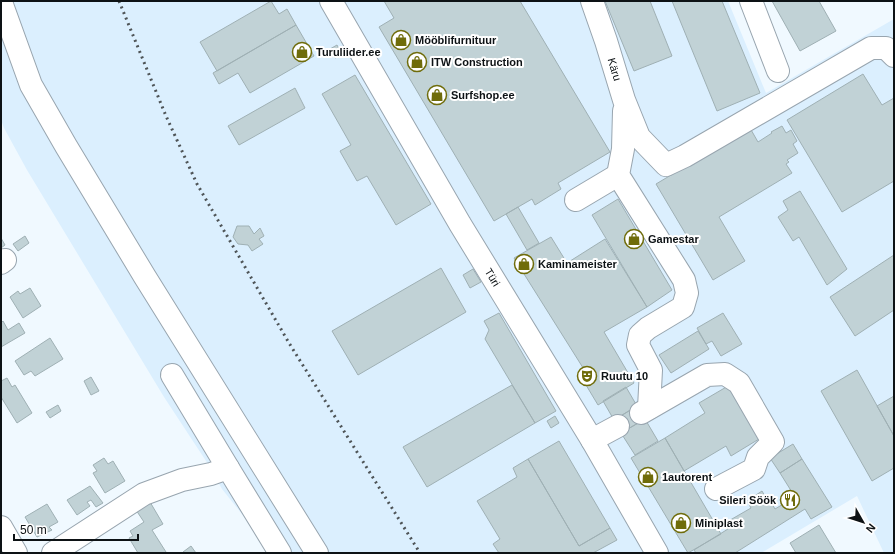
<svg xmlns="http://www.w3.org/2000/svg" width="895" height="554" font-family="Arial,sans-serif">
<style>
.built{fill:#dbeffe}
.building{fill:#c1d2d6;stroke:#9fb0b4}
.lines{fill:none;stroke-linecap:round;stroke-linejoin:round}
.minor-casing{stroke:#98a5af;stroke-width:24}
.minor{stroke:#fff;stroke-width:22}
.rail{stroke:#4e5457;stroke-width:3;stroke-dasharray:2 4;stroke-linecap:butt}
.labels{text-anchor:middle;stroke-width:4;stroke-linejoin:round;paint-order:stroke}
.poi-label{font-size:11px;font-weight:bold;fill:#0d1215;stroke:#fff;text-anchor:start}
.street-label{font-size:11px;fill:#0d1215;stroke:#fff}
</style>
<rect width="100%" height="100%" fill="#f0f9ff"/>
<path class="built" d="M1,1H728L766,93L894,19V553H884L857,496L761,553H273L222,489L208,464L164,397L27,170L4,128L1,120Z"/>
<path class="building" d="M271,1L279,14L287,9L296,25L217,71L200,42Z
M384,1H520L610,152L558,183L561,189L535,205L532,199L494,221L379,27L394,18Z
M605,1H650L672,56L634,71Z
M672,1H722L760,93L717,111Z
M772,1H819L836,31L800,51Z
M296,25L314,56L250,93L238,73L219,84L213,73Z
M337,45L342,55L335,58L330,49Z
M863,74L882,105L894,98V181L842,212L787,120Z
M355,75L431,204L396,225L367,176L357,181L341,153L340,151L351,145L322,94Z
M295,88L305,108L239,145L228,126Z
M782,126L786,133L791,130L797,141L793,144L798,153L787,160L789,162L786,164L792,173L719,217L745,261L713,280L656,184L750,128L758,142L772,133L771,132Z
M800,191L847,269L827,285L799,237L793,241L778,217L788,210L783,201Z
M618,199L672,290L647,307L592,215Z
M518,207L539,243L527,250L506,214Z
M237,226H249L254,234L260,228L264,236L259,239L263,244L252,251L248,245L238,244L233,237Z
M25,236L29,243L18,251L13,244Z
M551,237L567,263L605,239L647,307L604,332L634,383L598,405L580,375L585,371L514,258Z
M1,238L5,245L1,248Z
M894,255V310L855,336L830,297Z
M441,268L466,312L358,375L332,331Z
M473,269L481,282L470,288L463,275Z
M30,288L41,306L23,318L10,297L18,291L20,294Z
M499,313L556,411L535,423L485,339L489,330L484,321Z
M723,313L742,344L721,356L712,341L706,344L697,328Z
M3,321L8,330L19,323L25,333L1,347V323Z
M698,331L709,349L671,373L659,355Z
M50,338L63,359L35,376L31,371L24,375L15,361Z
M857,370L894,436V468L872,481L821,391Z
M91,377L99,391L91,395L84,381Z
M7,378L12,387L15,385L32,413L17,423L1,397V381Z
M512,385L535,423L427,487L403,447Z
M728,386L759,439L731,456L726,446L684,471L665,438L705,413L699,403Z
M626,387L637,406L614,420L603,401Z
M894,396V436L877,406Z
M58,405L61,411L50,418L46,412Z
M637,406L645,419L621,433L614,420Z
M555,416L559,423L551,428L547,421Z
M645,419L658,441L635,455L621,433Z
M665,438L721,534L688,553L631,458Z
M559,441L610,528L579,546L528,459Z
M793,444L802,459L780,473L770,458Z
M104,458L108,464L113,461L125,481L105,493L93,473L97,471L93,465Z
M528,459L579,546L610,528L617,540L593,553H499L493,544L500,539L477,501L517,477L513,468Z
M802,459L832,507L811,519L805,509L735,553H696L694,550L728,529L725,523L751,508L747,501L762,491L766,498L768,497L775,509L795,497L780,473Z
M90,486L103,503L96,507L91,500L87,502L90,506L77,515L67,500Z
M150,502L163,524L152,530L166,552L164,553H138L129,538L133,536L130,531L144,522L136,510Z
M47,504L58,522L49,527L52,530L37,537L25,517Z
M819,525L836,553H796L790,543Z
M191,546L196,553H184L183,552Z"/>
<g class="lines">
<g class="minor-casing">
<g id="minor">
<path id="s1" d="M331,1L460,224L592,440L657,553"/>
<path id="s2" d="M592,1L606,41L624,100L639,137L666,165L685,156L871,48H886L894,56"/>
<path d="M751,1L778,71"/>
<path d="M1,2L31,85L66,146L145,277L317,553"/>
<path d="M624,111L623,149L618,175L684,280L687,293L683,307L648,328L640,335L638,345L651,370L649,408"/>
<path d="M576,200L618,175"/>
<path d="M1,263L5,260"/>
<path d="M172,375L228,468"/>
<path d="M641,413L707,375L725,374L739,383L773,442L758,457L754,469L716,489"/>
<path d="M592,440L618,426"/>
<path d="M1,527L16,553"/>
<path d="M53,553L144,494L182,480L211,474L228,468L280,553"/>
</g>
</g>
<use href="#minor" class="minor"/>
<path class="rail" d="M119,1L166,116L197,184L289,343L420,553"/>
</g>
<defs>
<g id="shop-ring" transform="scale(1)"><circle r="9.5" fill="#fff" stroke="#6f6c0a" stroke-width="1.5"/><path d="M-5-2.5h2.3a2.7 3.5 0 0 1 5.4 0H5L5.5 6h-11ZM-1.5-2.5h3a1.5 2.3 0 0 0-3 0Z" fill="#6f6c0a"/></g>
<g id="theatre-ring" transform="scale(1)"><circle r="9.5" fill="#fff" stroke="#6f6c0a" stroke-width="1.5"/><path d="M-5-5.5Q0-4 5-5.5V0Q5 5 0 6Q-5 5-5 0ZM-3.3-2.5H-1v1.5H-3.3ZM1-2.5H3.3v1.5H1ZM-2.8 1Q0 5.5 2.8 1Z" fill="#6f6c0a"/></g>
<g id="restaurant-ring" transform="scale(1)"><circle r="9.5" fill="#fff" stroke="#6f6c0a" stroke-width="1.5"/><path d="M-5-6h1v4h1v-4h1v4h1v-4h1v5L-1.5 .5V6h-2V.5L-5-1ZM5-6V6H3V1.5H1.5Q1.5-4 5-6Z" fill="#6f6c0a"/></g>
</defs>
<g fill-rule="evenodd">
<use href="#shop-ring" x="401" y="40"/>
<use href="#shop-ring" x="302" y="52"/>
<use href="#shop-ring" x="417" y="62"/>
<use href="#shop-ring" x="437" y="95"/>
<use href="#shop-ring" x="634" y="239"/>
<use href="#shop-ring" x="524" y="264"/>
<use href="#theatre-ring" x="587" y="376"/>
<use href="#shop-ring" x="648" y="477"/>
<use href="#restaurant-ring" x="790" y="500"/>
<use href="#shop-ring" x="681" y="523"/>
</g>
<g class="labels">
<g class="poi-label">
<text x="415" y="44">Mööblifurnituur</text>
<text x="316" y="56">Turuliider.ee</text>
<text x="431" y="66">ITW Construction</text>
<text x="451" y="99">Surfshop.ee</text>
<text x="648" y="243">Gamestar</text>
<text x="538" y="268">Kaminameister</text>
<text x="601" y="380">Ruutu 10</text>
<text x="662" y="481">1autorent</text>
<text x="776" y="504" text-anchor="end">Sileri Söök</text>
<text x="695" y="527">Miniplast</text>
</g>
<g class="street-label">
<text dy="4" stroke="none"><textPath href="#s2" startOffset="72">Käru</textPath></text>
<text dy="4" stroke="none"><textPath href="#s1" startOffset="320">Türi</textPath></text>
</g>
</g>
<rect width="895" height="554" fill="none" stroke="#0d1215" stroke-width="4"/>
<g transform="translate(863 522) rotate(129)" stroke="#ffffff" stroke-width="3" paint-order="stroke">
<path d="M0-3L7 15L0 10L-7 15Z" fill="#0d1215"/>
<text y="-6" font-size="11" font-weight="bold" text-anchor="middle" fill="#0d1215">N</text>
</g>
<path d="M14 534v6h124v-6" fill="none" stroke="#0d1215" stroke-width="2"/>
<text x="20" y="534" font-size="12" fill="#0d1215" stroke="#ffffff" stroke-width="3" paint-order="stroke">50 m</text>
</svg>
